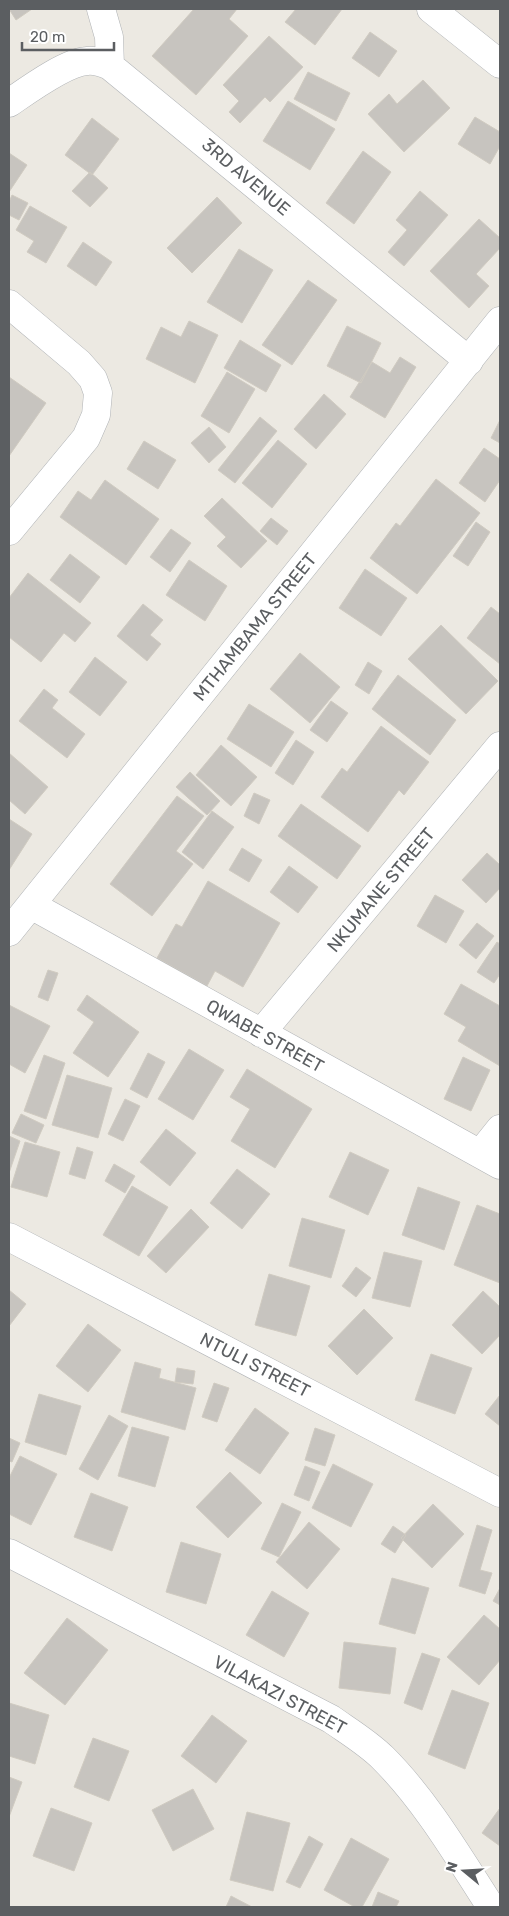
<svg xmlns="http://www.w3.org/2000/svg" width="509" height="1916" font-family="Rubik,sans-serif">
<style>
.building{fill:#c7c4bf;stroke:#d0cbc1}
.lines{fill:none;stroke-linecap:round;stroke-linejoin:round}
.minor-casing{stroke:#b0b3b6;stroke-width:29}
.minor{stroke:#fff;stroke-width:28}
.labels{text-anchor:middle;stroke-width:4;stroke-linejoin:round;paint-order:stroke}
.street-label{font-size:18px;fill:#5b5e61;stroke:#fff}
</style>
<rect width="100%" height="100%" fill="#ece9e2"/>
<path class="building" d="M9,9H32L16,20Z
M194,9H237L229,19L248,36L196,95L152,56Z
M296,9H342L315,45L285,22Z
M370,32L397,51L379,77L352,58Z
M269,36L303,67L270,102L265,97L240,123L229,112L239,101L223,85Z
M308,72L350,93L336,121L294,99Z
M423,80L450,108L404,152L368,114L389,94L397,104Z
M288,101L335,129L310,170L263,141Z
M475,117L500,132V146L490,164L458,144Z
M92,118L119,139L92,175L65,155Z
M363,151L391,172L354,224L326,203Z
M9,153L27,165L9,192Z
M90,172L108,188L90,207L72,191Z
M420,191L448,215L404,266L388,252L407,230L396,220Z
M12,195L28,203L19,220L9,215V202Z
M217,197L242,223L192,273L167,248Z
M30,206L67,227L46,263L27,252L34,241L16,230Z
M479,219L500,238V248L476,274L489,286L469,308L430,271Z
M83,242L112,262L96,286L67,266Z
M239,249L273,270L242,323L207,302Z
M308,280L337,300L292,365L262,345Z
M189,321L218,335L195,383L146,359L161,327L181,337Z
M347,326L381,343L361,383L327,366Z
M240,340L281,365L266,392L224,368Z
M400,357L416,367L385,418L350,397L372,362L390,373Z
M227,372L255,389L229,433L201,416Z
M9,377L46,403L9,456Z
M324,394L346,414L316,449L294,429Z
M260,417L277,431L235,483L218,470Z
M500,420V443L491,438Z
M209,427L226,447L209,463L191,443Z
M278,440L307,464L272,508L242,483Z
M144,441L176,460L158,489L127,469Z
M484,448L500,459V480L485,502L459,483Z
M436,479L480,513L417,594L370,558L396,523L400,526Z
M105,480L159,519L126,565L60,517L78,491L91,500Z
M222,498L267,541L241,568L217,546L226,537L204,516Z
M271,518L288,531L277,545L260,531Z
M476,522L490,532L468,566L453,556Z
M171,529L191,543L170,572L150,557Z
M70,554L100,577L80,603L50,580Z
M189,560L227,586L205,621L166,595Z
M365,569L407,598L381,636L339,608Z
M28,573L91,623L75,642L64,633L41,662L9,637V598Z
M143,604L163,620L150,635L161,644L147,661L117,636Z
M491,607L500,614V664L467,638Z
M441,625L498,681L466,714L408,659Z
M300,653L340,687L310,723L270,689Z
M95,657L127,682L100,716L69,692Z
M368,662L382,671L369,694L355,685Z
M398,675L456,720L430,755L372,709Z
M44,689L58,700L52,708L85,734L67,758L19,721Z
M331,701L348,713L327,742L310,730Z
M249,704L294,732L271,767L227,739Z
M381,726L429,762L404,795L399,790L368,832L321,797L342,768L347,772Z
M296,740L314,752L293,785L275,773Z
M221,745L257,777L231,806L196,775Z
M9,753L48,787L25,814L9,800Z
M190,772L220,801L207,815L176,787Z
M254,793L270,800L259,824L244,816Z
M177,796L204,816L176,851L193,864L152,916L110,884Z
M301,804L361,846L337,879L278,836Z
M212,811L234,827L203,869L182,852Z
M9,819L32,834L9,870Z
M242,848L262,860L249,882L229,870Z
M487,853L500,865V888L486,903L462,880Z
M289,866L318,887L298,913L270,892Z
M208,881L280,923L243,987L215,971L207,986L157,958L176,924L182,927Z
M435,895L464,911L446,943L417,926Z
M477,923L494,936L476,959L459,945Z
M497,942L500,944V974L494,983L477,972Z
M48,970L58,973L48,1001L38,997Z
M461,984L500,1006V1066L458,1041L466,1027L444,1014Z
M87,995L139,1032L108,1077L73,1053L94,1022L77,1010Z
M9,1005L50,1026L25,1073L9,1064Z
M189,1049L224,1070L193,1120L158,1099Z
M148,1053L165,1062L147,1098L130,1089Z
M44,1055L65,1063L46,1119L24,1111Z
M463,1057L490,1070L471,1111L444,1099Z
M247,1069L312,1109L275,1168L231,1141L250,1109L230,1097Z
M67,1075L112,1088L98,1138L52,1125Z
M125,1099L140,1106L123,1141L108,1134Z
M21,1114L44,1125L36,1143L12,1133Z
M166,1129L196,1153L170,1186L140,1162Z
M9,1136L20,1141L9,1173Z
M25,1142L60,1152L47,1197L11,1187Z
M77,1147L93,1152L85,1179L69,1174Z
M350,1152L389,1170L368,1215L329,1197Z
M114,1164L135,1176L125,1193L105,1181Z
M237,1169L270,1194L242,1229L210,1203Z
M132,1186L168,1207L139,1256L103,1235Z
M418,1187L460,1202L444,1250L402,1235Z
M477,1205L500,1214V1283L454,1265Z
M191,1209L209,1227L166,1273L147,1256Z
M302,1218L345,1230L331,1278L289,1266Z
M384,1252L422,1261L410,1307L372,1298Z
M356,1267L371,1278L356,1297L342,1286Z
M269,1274L310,1286L296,1336L255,1325Z
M9,1290L26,1304L9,1326Z
M483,1291L500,1307V1335L482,1354L452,1325Z
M364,1309L393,1338L357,1375L328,1346Z
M88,1324L121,1350L88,1392L56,1366Z
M431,1354L472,1368L455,1414L415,1400Z
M135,1362L161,1369L159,1378L196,1388L185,1430L121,1412Z
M177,1368L195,1371L193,1384L175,1382Z
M214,1383L229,1388L217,1422L202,1417Z
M39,1394L81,1406L66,1455L25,1442Z
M500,1395V1426L485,1414Z
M255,1408L289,1433L260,1474L225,1450Z
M109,1415L128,1426L98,1480L79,1469Z
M132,1427L169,1437L155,1487L118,1476Z
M315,1428L335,1435L325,1466L305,1460Z
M9,1438L20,1443L12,1462L9,1461Z
M20,1456L57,1474L31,1525L9,1514V1478Z
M333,1464L373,1484L351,1527L312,1508Z
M305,1466L320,1472L309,1501L294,1495Z
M230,1472L262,1503L228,1538L196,1507Z
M91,1493L128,1507L112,1551L74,1537Z
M282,1503L301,1512L279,1557L261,1549Z
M433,1504L464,1534L432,1568L401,1538Z
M309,1522L340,1549L307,1589L276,1562Z
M477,1525L492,1530L480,1570L492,1573L485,1594L459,1586Z
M393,1526L406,1535L395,1553L381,1544Z
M181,1542L221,1554L206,1604L166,1592Z
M392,1578L429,1588L415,1634L379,1624Z
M500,1588V1605L493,1601Z
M272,1591L309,1613L284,1657L246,1635Z
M484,1615L500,1629V1660L479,1685L447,1657Z
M67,1618L108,1650L65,1705L24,1673Z
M344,1642L396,1648L390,1694L339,1688Z
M422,1653L440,1659L422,1710L404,1703Z
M452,1690L489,1703L465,1769L428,1754Z
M9,1703L49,1715L35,1764L9,1756Z
M212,1715L247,1741L216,1783L181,1756Z
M93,1738L129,1751L109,1801L74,1787Z
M9,1777L22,1782L9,1817Z
M193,1789L214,1829L173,1851L152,1810Z
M51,1808L92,1823L74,1871L33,1856Z
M500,1808V1846L482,1833Z
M247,1812L290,1823L273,1891L230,1880Z
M309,1836L323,1844L300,1888L286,1882Z
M351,1838L389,1859L362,1907H355L324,1890Z
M378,1892L399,1901L396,1907H372Z
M231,1896L252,1907H226Z"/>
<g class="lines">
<g class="minor-casing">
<path id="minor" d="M101,9L109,37L110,66
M431,9L500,64
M9,103C28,90 66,62 87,61C96,60 103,63 110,66L469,361
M9,304L79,363L93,379L98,393L96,415L86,438L9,531
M31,905L500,1165
M9,932L500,321
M261,1033L500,746
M480,1154L500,1129
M9,1237L500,1493
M9,1553L331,1719C348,1731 368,1743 383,1758C426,1801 458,1856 491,1907"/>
</g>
<use href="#minor" class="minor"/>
</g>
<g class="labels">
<g class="street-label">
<text transform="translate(246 177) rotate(40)" y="6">3RD AVENUE</text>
<text transform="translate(255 627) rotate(-51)" y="6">MTHAMBAMA STREET</text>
<text transform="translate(381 890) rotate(-50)" y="6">NKUMANE STREET</text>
<text transform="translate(265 1036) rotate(29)" y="6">QWABE STREET</text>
<text transform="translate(255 1365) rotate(27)" y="6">NTULI STREET</text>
<text transform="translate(280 1695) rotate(28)" y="6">VILAKAZI STREET</text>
</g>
</g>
<rect width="509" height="1916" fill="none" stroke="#5b5e61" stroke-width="20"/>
<g transform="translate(464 1871) rotate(288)" stroke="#ffffff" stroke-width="4" paint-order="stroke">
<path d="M0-4L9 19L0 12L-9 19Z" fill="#5b5e61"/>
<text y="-8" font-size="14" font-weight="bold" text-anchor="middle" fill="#5b5e61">N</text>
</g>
<path d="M22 42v8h92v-8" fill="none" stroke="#5b5e61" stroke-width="2.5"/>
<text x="30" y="42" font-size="15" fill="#5b5e61" stroke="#ffffff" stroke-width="4" paint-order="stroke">20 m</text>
</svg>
